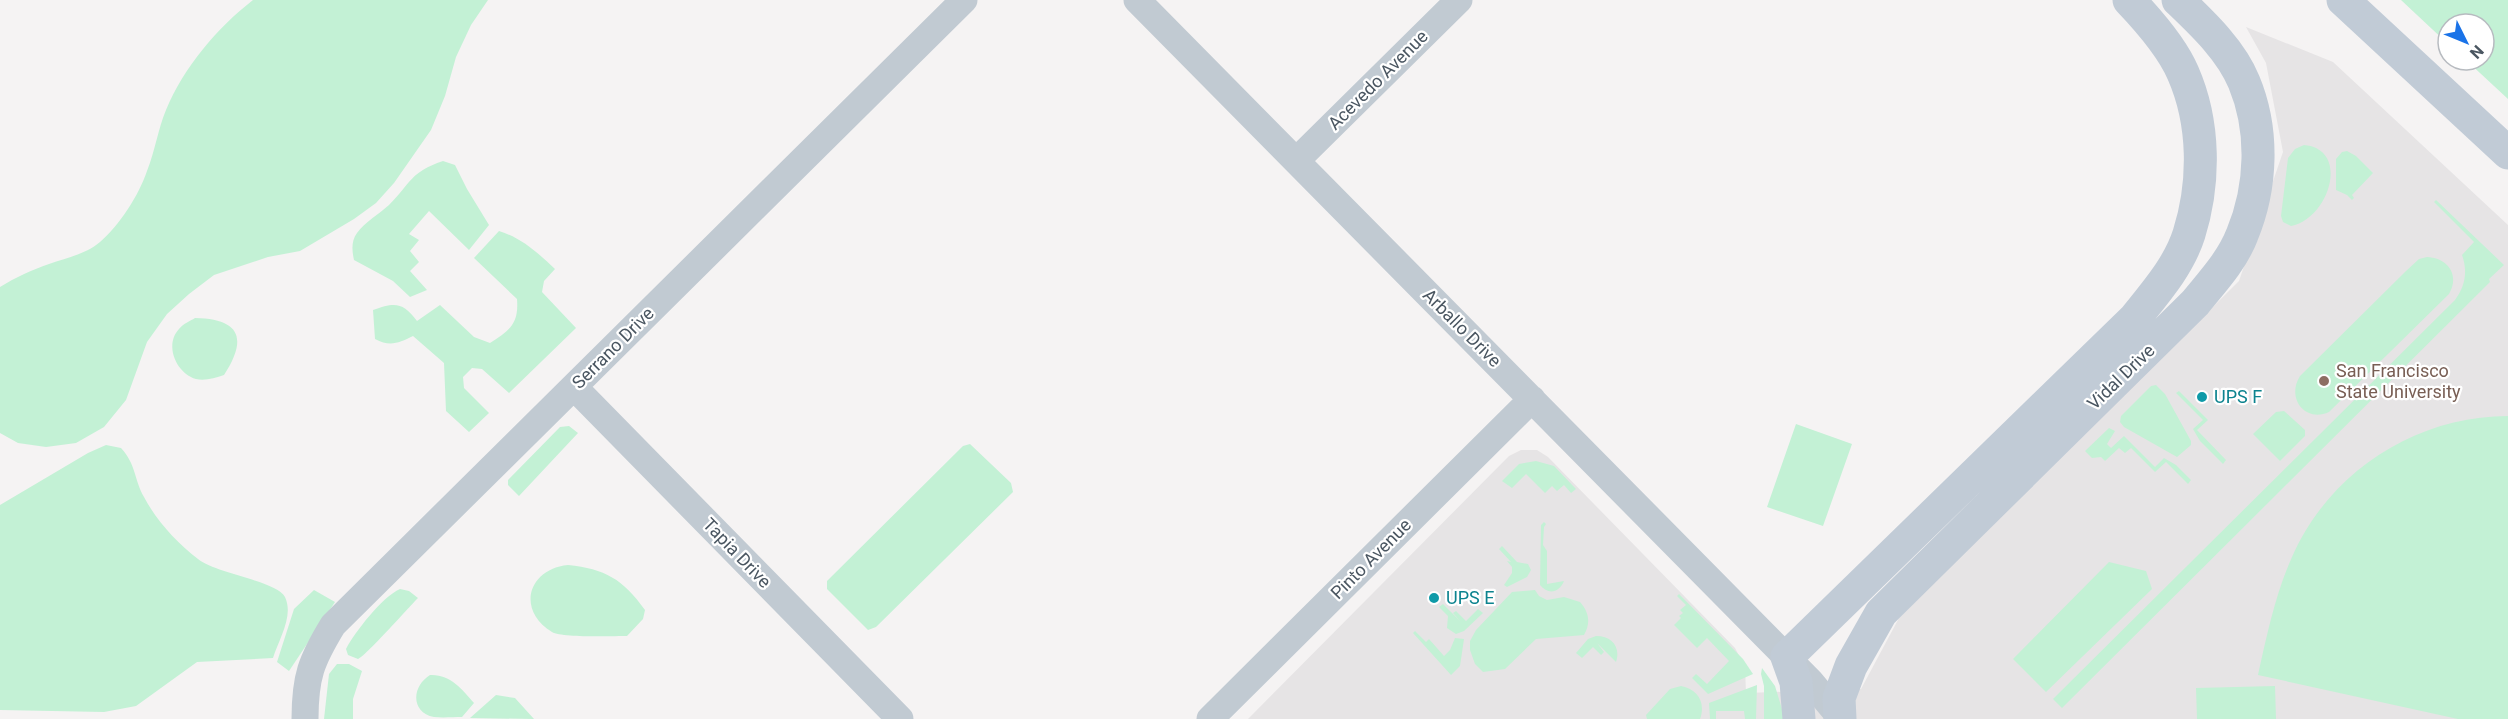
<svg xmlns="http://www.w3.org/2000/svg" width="2508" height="719" font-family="Roboto,sans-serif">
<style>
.education{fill:#e6e4e5}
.green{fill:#c3f1d5}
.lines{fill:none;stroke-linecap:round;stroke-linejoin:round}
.street{stroke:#c1cad2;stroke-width:27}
.secondary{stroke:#c1cbd6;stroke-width:33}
.education-dot{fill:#8d6e63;stroke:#fff;stroke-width:2}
.culture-dot{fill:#0f9aa8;stroke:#fff;stroke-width:2}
.labels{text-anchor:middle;stroke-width:4.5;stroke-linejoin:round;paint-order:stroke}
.street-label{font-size:18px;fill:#4a5661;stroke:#fff}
.education-label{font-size:18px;fill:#785e54;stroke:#fff;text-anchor:start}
.culture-label{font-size:18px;fill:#0d838f;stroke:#fff;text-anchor:start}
</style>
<rect width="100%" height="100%" fill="#f5f3f3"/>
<path class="education" d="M2246,27L2333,62L2508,225V719H1248L1509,456L1521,450H1537L1548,457L1735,648L1745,667L1746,693L1861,689L1899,618L2239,281L2283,152L2266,63Z"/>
<path class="green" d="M253,0H488L471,25L456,57L445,96L431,130L394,183L376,203L354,219L300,251L268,257L214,275L189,294L167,314L147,342L126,400L104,427L76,443L46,447L18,443L0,433V287C16,277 32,270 49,264C66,258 86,254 100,242C119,226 139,195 147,171C155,151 158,129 166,110C184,67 217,28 253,0Z
M2401,0H2508V99L2466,60H2484V24H2448V44Z
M2304,145C2351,149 2329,219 2291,226L2283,222L2281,216L2288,158L2295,149Z
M2347,151L2356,156L2373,173L2352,195L2354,198L2352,200L2347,195L2336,190V159L2342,152Z
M443,161L455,165L467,189L489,225L469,250L429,211L409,234L419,240L410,251L419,262L410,271L427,290L410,297L393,281L354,260C352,251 351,241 357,233C365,222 379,214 389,205C411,183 410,172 443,161Z
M2436,200L2504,265L2489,279L2490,282L2062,708L2053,699L2455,300C2465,286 2468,272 2462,255L2474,242L2434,202Z
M499,231C522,238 538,253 555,269L544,281L542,292L576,328L509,393L482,369L472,368L463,377L464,388L489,413L469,432L446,411L444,363L413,336C399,343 390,347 375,339L373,310C395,302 403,302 417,321L440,305L474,337L490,343C510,330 519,324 517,299L474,258Z
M2427,257C2448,258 2460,275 2449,294L2329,412C2305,423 2286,398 2300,376L2406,271L2419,259Z
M195,318C240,319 248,338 224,375C215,378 205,381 196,379C176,373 164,345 179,329C183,324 190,321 195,318Z
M2156,385L2165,394L2191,441V445L2177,457L2124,427L2120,422L2121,416L2151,386Z
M2179,391L2208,420L2197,430L2226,460L2223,464L2200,441L2193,429L2203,420L2176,393Z
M2284,411L2305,430V436L2280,461L2253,434L2276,412Z
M2508,416V719H2458L2258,675C2267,635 2275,595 2292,557C2329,472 2416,416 2508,416Z
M1796,424L1852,444L1823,526L1767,507Z
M569,426L578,433L519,496L508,485V480L560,427Z
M2109,428L2115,431L2107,444L2111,448L2124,436L2155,467L2164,458L2176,465L2191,480L2188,484L2166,462L2155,472L2131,448L2125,453L2119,448L2105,461L2101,457L2092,458L2085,451Z
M970,444L1011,483L1013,492L876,627L868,630L827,589V581L963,446Z
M106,445L121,448C136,464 134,479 144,497C156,520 177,543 198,559C217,574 277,581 285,597C294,616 279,639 273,658L197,662L136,706L104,712L0,710V505L88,453Z
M1536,461L1554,466L1576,489L1571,493L1564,485L1557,491L1552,486L1545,493L1526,474L1512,488L1502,481L1519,464Z
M1544,522L1546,524L1544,527L1543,545L1547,551V584L1564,581C1559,593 1548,595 1540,585L1541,525Z
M1502,546L1517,562L1528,564L1531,570L1527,577L1507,587L1504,585L1512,573V567L1507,561L1511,562L1499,549Z
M2109,562L2146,571L2152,589L2046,692L2013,659Z
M568,565C605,569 623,579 645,610L643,619L627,636C613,636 562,638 552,632C516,610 528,569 568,565Z
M400,589L409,591L418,598C408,608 365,657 358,659L348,655L346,649C355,632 382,597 400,589Z
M314,590L335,602L289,671L277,662L294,609Z
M1535,590L1539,596L1547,600L1564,597L1580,602C1589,612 1591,623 1584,635L1536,639L1505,669L1483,672L1475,664L1470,650V641L1476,630L1512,592Z
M1679,594L1743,659L1753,674L1708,694L1692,678L1696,674L1707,684L1729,661L1707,638L1697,648L1674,625L1681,618L1679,616L1683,613L1680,610L1686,605L1677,596Z
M1443,604L1460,621L1453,613L1456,611L1466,621L1478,609L1483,613L1464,631L1456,634L1447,628L1448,616L1439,607Z
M1415,631L1426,642L1429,639L1444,656L1450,650L1455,638L1464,639L1460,666L1451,675L1413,633Z
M1596,636C1612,636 1621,647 1616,662L1597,643L1604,652L1601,655L1593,647L1582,658L1576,653L1588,639Z
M337,664H349L362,671L353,699V719H324L329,674Z
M1762,668L1775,686L1785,719H1764V686L1761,674Z
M430,675C450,674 462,689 474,703L462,717C453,717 443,718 434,717C410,712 412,686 430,675Z
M1757,685L1756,719H1745L1744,711H1716V719H1710L1709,703Z
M1681,686C1698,689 1706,703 1700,719H1647L1646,715L1670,689Z
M2275,686L2276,719H2197L2196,688Z
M496,695L515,698L534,719L470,718Z"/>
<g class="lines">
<path class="street" d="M1137,0L1810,681L1840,717
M1297,160L1459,0
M574,387L900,719
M305,719C305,677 311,661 333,625L964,0
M1210,719L1532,399"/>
<path class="secondary" d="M2343,0L2508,153
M1799,719L1796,682L1787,657L2135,318C2155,293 2179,266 2189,234C2205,183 2205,123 2183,73C2172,47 2149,21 2129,0
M1840,719L1839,698L1851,666L1881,613L2195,303C2212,282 2232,261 2242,235C2262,187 2264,130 2244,82C2231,50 2202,23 2178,0"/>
</g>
<circle class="education-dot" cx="2324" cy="381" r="6"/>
<g class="culture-dot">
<circle cx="2202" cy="397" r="6"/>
<circle cx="1434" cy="598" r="6"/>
</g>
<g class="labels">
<g class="street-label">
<text transform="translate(1378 80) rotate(-45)" y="6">Acevedo Avenue</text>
<text transform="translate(1462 328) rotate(45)" y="6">Arballo Drive</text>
<text transform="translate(613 348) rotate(-45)" y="6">Serrano Drive</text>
<text transform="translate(2121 377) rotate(-44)" y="6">Vidal Drive</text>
<text transform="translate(737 553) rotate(46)" y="6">Tapia Drive</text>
<text transform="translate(1371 559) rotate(-45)" y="6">Pinto Avenue</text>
</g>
<g class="education-label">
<text x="2336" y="377">San Francisco<tspan x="2336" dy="21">State University</tspan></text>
</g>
<g class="culture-label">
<text x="2214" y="403">UPS F</text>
<text x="1446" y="604">UPS E</text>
</g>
</g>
<g transform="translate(2466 42) rotate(133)"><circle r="28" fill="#ffffff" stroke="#b7bbc0" stroke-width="1.5"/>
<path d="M0-4.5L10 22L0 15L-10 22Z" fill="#1a73e8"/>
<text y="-9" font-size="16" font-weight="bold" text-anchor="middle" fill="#4a5661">N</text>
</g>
</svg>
